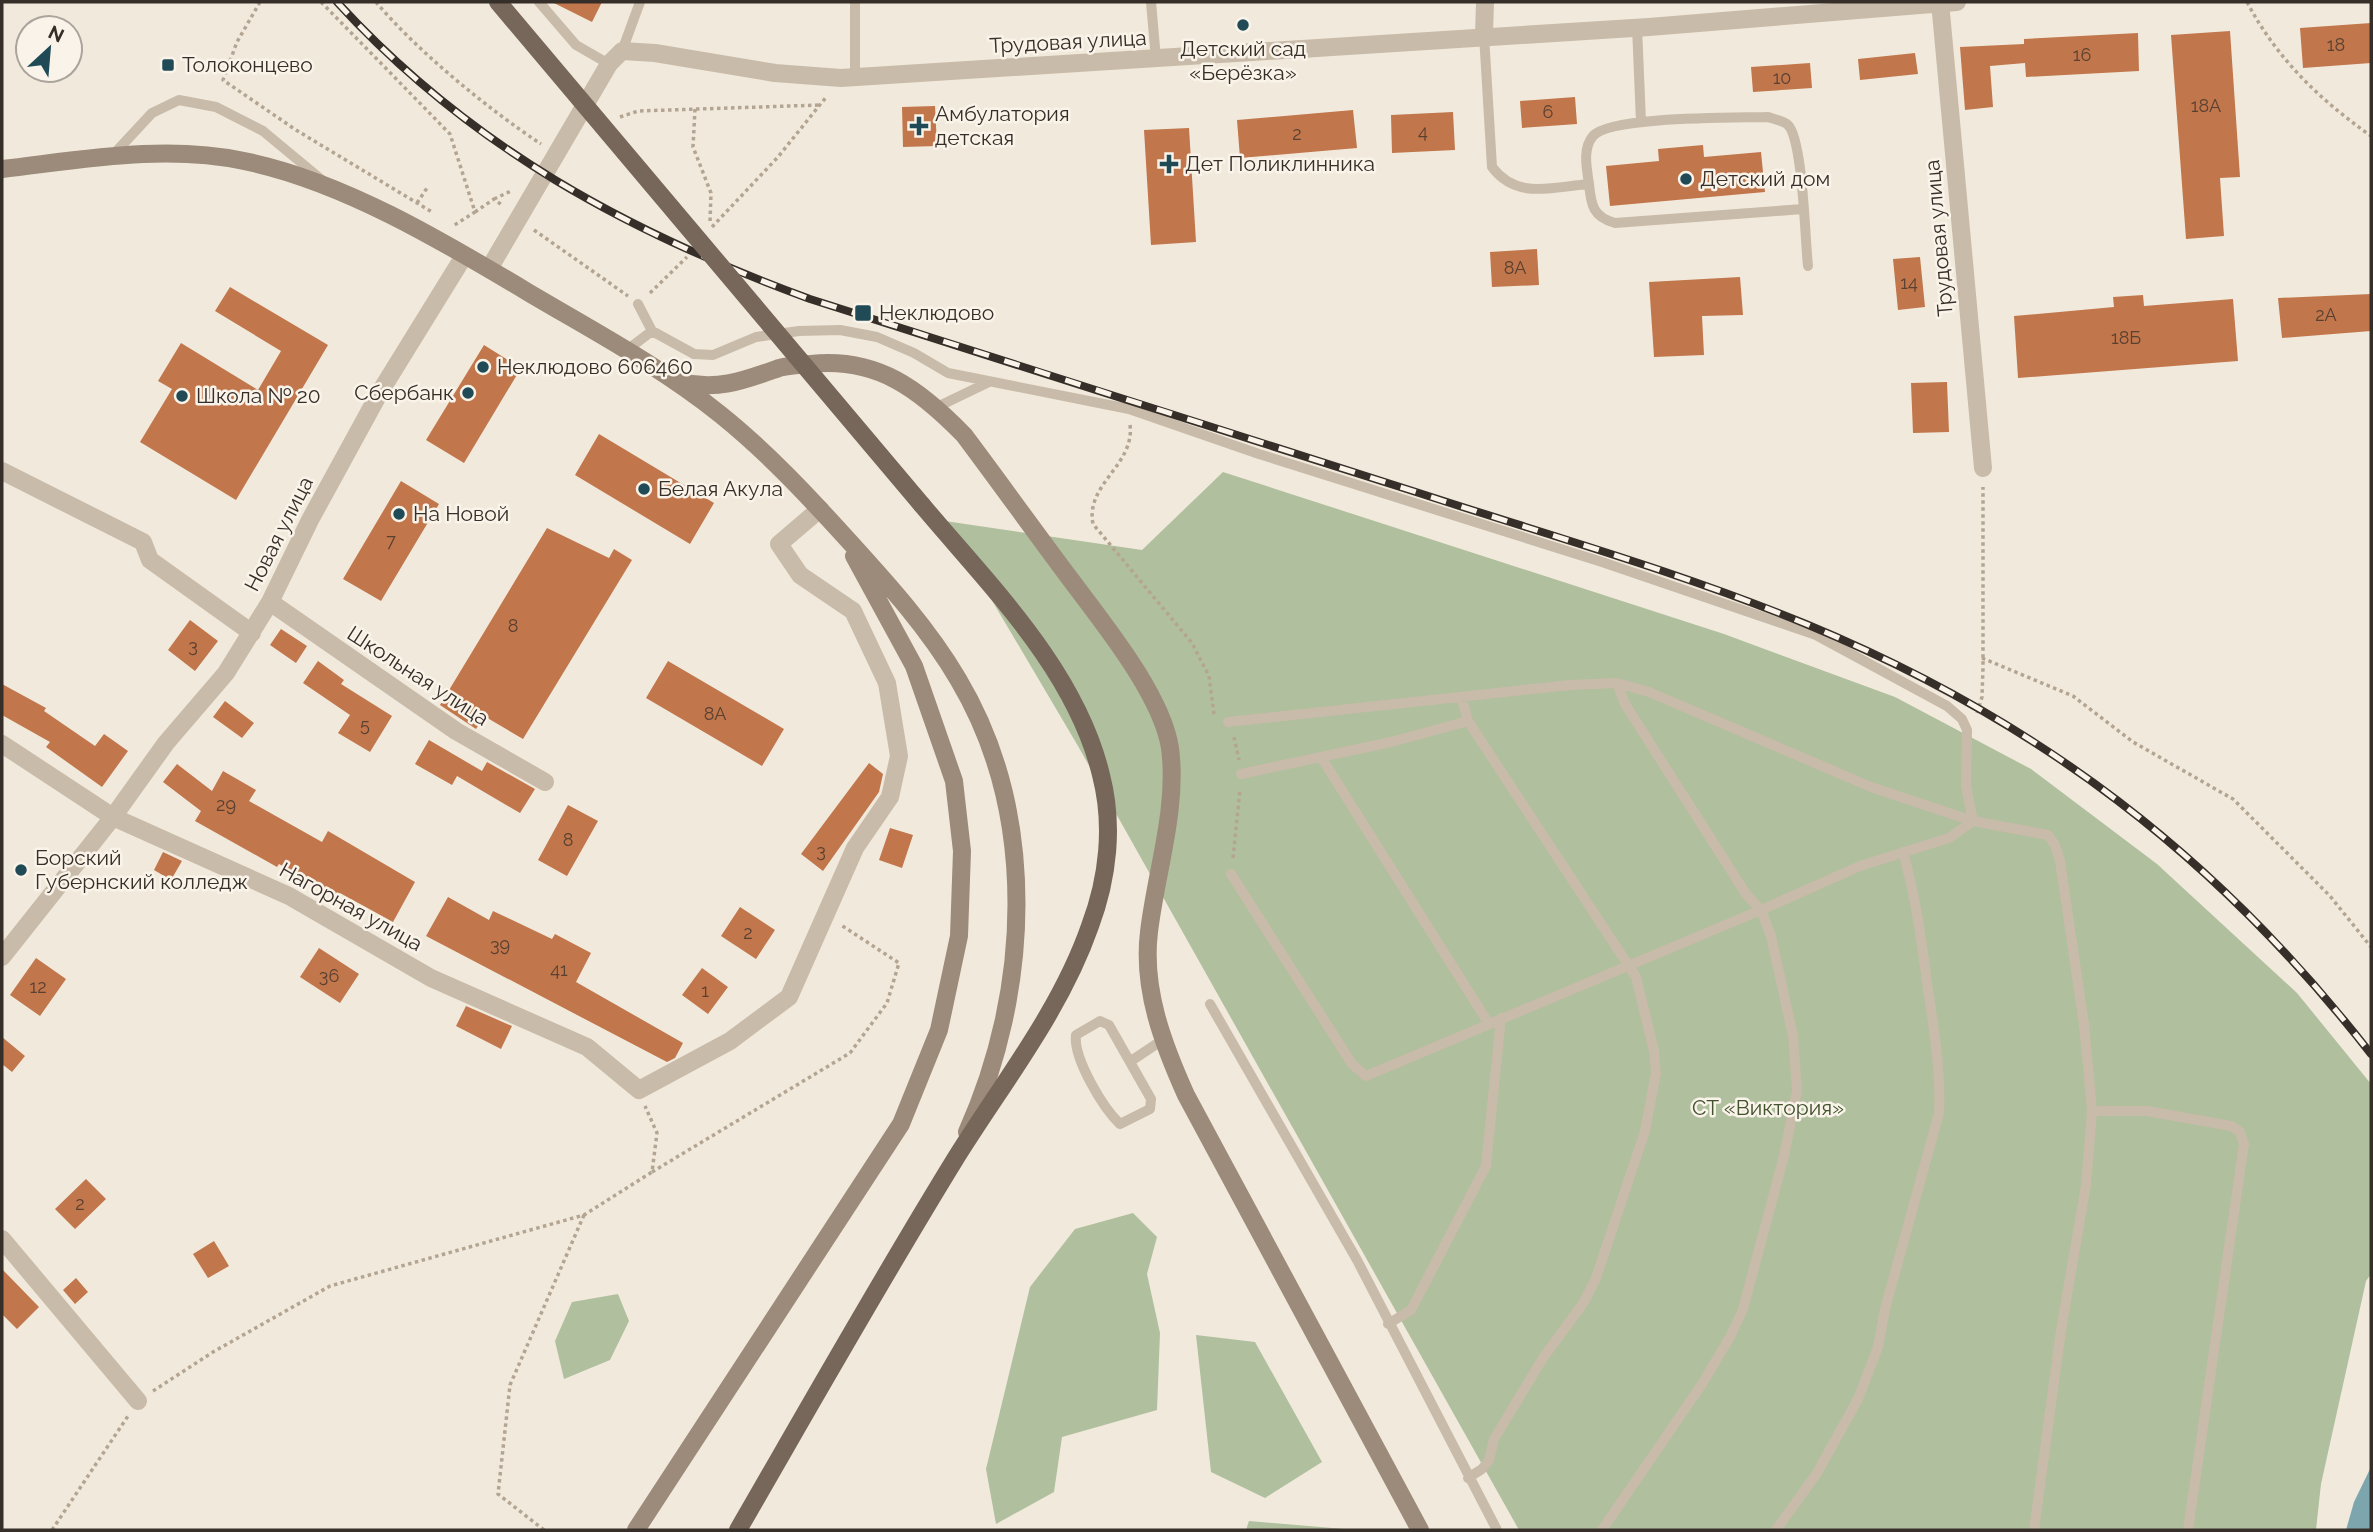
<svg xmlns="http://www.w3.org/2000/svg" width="2373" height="1532" font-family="Raleway,sans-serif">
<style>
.green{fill:#b0bf9d}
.water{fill:#7ca5ad}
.building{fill:#c1764b}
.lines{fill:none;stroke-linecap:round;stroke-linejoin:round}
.path{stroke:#b4a593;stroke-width:3.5;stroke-dasharray:3.5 3.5;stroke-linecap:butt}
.lane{stroke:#c9bba9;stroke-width:10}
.street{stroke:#c9bba9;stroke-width:18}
.secondary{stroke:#9c8b7a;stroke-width:18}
.primary{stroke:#77675a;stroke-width:18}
.rail-casing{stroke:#362e28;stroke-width:8}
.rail{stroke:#f9f3e9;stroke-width:5;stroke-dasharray:16;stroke-linecap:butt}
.primary-bridge{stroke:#77675a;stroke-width:18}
.poi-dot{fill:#204b56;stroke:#f9f3e9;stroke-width:2.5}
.labels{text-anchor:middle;stroke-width:5;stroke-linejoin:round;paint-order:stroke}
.number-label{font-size:18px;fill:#594031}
.street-label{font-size:21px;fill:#362e28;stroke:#f9f3e9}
.poi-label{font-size:21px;fill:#362e28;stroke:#f9f3e9;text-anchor:start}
.park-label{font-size:21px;fill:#41532d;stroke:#f9f3e9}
</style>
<rect width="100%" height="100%" fill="#f1eadc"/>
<path class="green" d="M1223,472L1724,634L1895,697L2031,769L2157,864L2297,993L2371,1084V1274L2366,1281L2321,1484L2316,1530H1519L1078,746L945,521L1142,550Z
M1133,1213L1157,1237L1147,1274L1160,1333L1157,1410L1062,1437L1054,1492L996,1524L986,1469L1030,1287L1075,1229Z
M618,1294L629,1321L610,1360L564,1379L555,1341L572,1302Z
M1196,1335L1255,1342L1322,1462L1265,1498L1211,1472Z
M1249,1521L1356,1530H1246Z"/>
<path class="water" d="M2371,1467V1530H2346L2354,1502Z"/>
<path class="building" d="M552,2H602L592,22Z
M2371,23V63L2303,68L2300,28Z
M2230,31L2240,177L2220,178L2224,236L2186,239L2171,35Z
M2138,33L2139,71L2026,77L2025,63L1990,66L1993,107L1965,110L1960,47L2024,44V39Z
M1915,53L1918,74L1860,80L1858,59Z
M1810,63L1812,88L1753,92L1751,67Z
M1575,97L1577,124L1522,128L1520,101Z
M935,106L937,146L903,147L902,107Z
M1353,110L1357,148L1240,158L1237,120Z
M1453,112L1455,150L1392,153L1391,115Z
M1189,128L1196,242L1151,245L1144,130Z
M1703,145L1704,157L1761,152L1765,192L1610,206L1606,166L1659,161L1658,149Z
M1537,249L1539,285L1492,287L1490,252Z
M1920,257L1925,307L1898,310L1893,259Z
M1740,277L1743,315L1702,316L1704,355L1654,357L1649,282Z
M230,287L328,345L236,500L140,442L172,389L158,381L181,343L258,390L281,351L215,311Z
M2371,294V331L2282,338L2278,298Z
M2143,295L2144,306L2233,299L2238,361L2018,378L2014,316L2114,307L2113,297Z
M484,345L521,368L464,463L426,440Z
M1947,382L1949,432L1913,433L1911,383Z
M599,434L714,503L690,544L575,475Z
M401,481L439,504L381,601L343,579Z
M547,528L609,558L614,549L632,560L523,739L484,716L476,729L440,705Z
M190,620L218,641L195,671L168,650Z
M281,629L307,646L296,663L270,645Z
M318,661L344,680L341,684L392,716L370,752L338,733L350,715L303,683Z
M668,661L784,729L762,766L646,698Z
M2,684L46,708L44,711L95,746L104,734L128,751L102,787L46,747L50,742L2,715Z
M225,701L254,723L242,738L213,717Z
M429,740L482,771L487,762L535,789L520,813L457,776L452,785L415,764Z
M869,763L883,774L879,792L823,871L801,854Z
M177,764L212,791L223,771L256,790L249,801L322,842L328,831L415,882L393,922L340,893L338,896L279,864L277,867L195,821L201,811L163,782Z
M568,805L598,821L567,876L538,860Z
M890,828L913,835L902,868L879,860Z
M163,852L182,861L171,880L154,870Z
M448,897L489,920L493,911L552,939L555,934L591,953L576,982L683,1043L675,1058L667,1062L426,936Z
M740,907L775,930L756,959L721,936Z
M319,948L359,974L340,1003L300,977Z
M36,958L66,979L40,1016L10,995Z
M702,968L728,987L708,1014L682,995Z
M466,1006L512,1026L501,1049L456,1026Z
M2,1037L25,1056L12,1072L2,1064Z
M86,1179L106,1199L75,1229L55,1209Z
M214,1241L229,1266L208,1278L193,1254Z
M2,1269L39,1307L17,1329L2,1314Z
M76,1278L88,1292L75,1304L63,1290Z"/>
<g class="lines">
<path class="path" d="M260,2L237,42L223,80L296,130L432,212
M321,2L450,134L475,212L453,226
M376,2C416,50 488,109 541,144
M2247,2C2277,59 2319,99 2371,136
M695,109L693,147L711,193L710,222
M620,117L638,111L820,105
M494,199L511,191
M417,203L427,188
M475,212L494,199L503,206
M712,227L778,157L827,96
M534,230L628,296
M650,293L687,257
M1130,425C1135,465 1085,484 1093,524L1192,643L1209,676L1214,714
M1982,658L2073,696L2133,742L2233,799L2330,896L2371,947
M1977,713L1982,697L1983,668V487
M1234,737L1239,760
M1233,858L1240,789
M652,1172L850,1053L887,1003L899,963L841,925
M153,1391L213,1352L330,1286L584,1215L652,1172L657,1133L645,1106
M52,1530L128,1416
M544,1530L498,1494L510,1385L584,1215"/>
<path class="lane" d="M539,2L576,45L609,64
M1151,2L1156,59
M1637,27L1641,122
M1484,35L1492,167C1517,200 1552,187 1589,184
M622,51L640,2
M855,77V2
M112,156L152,113L179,100L216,107L263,131L322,180
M1803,209L1615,223C1593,217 1591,205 1589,184C1587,169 1582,149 1593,136C1610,116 1737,118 1768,117C1774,119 1784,121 1788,125C1803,140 1805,240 1808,266
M638,304L652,331L694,354L713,355L756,337L799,331L840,330L877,337L914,353L948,373L1129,409L1259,454L1602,562L1816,635L1947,706L1962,719L1967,730L1966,786L1973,821L1949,838L1860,866L1761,910L1771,936L1793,1036L1797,1091L1784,1156L1743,1309L1730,1337L1702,1384L1602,1530
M627,350L652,331
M937,407L989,382
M1462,699L1468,721L1636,977L1654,1051L1656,1073L1645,1131L1596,1278L1584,1302L1543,1358L1494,1439L1489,1460L1482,1469L1468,1478
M1228,722L1570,685L1617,683L1649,692L1871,787L1973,821L2048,835L2055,845L2060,861L2084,1024L2092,1111L2086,1185L2061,1330L2034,1530
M1321,757L1489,1024
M1241,774L1391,742L1468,721
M1231,874L1352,1064L1366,1076L1761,910L1746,894L1625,704L1617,683
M1210,1004L1357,1260L1497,1530
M1100,1021L1109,1025L1151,1099L1150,1109L1120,1124C1103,1108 1073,1058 1076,1035Z
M1131,1061L1161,1041
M2092,1111H2147L2231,1126L2240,1132L2244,1144L2188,1530
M1388,1324L1411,1310L1486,1166L1501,1018
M1776,1530L1817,1473L1858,1399L1878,1347L1885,1309L1939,1113C1941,1072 1934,1030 1928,990C1922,943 1916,898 1903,852"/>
<path class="street" d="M1940,2L1983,468
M1484,35L1485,2
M489,269L609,64L622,51L655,53L775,73L841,78L1649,27L1957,2
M2,471L143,542L150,560L252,633
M270,602L456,731L545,782
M2,744L113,817L289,896L431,978L587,1047L639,1090L730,1041L789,997L855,848L890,797L899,756L887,683L853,611L800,575L779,544L820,509
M2,957L113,817L166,743L226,673L270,602L310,520L380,392L464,256
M2,1239L138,1401"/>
<path class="secondary" d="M2,169C81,160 164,144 244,161C344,181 449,245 536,297C599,334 664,369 721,415C767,452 808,496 848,540C888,584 928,628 958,679C1039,815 1030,992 967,1132
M681,382C718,391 745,380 779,368C789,365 801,365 811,364C878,357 920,390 964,435C1000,483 1035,532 1071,580C1103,623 1162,695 1170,748C1178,809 1156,872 1149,932C1142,989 1163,1044 1186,1095L1420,1530
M636,1530L901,1124L939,1030L959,936L962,851L954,781L914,666L854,556"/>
<path class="primary" d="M738,1530C809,1407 879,1283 954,1161C1001,1085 1060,1012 1090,926C1108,878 1114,825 1101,775C1076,670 989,585 922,505"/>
<g class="rail-casing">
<path id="rail" d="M337,2C470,147 627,232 810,299C1013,363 1216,428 1419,493C1548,535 1680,572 1806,624C2038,720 2217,856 2371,1054"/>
</g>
<use href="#rail" class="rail"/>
<path class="primary-bridge" d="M498,2L922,505"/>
</g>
<g class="poi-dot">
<circle cx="1243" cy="25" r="7"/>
<rect x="161" y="58" width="14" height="14" rx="3.5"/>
<path d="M915.5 115.5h7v7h7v7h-7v7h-7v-7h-7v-7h7z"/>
<path d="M1165.5 153.5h7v7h7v7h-7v7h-7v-7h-7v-7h7z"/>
<circle cx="1686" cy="179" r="7"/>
<rect x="854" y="304" width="18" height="18" rx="3.5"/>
<circle cx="483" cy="367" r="7"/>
<circle cx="468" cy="393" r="7"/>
<circle cx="182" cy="396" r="7"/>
<circle cx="644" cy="489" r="7"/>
<circle cx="399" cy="514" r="7"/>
<circle cx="21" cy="870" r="7"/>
</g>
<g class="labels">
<g class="number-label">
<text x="2336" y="51">18</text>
<text x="2082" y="61">16</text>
<text x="1782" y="84">10</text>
<text x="2206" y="112">18А</text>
<text x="1548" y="118">6</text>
<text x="1423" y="138">4</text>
<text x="1297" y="140">2</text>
<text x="1515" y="274">8А</text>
<text x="1909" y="289">14</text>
<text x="2326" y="321">2А</text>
<text x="2126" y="344">18Б</text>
<text x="391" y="547">7</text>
<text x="513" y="632">8</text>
<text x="193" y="652">3</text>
<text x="715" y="720">8А</text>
<text x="365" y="731">5</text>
<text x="226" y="811">29</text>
<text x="568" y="846">8</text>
<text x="821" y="857">3</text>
<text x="748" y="939">2</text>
<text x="500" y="951">39</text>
<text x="559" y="976">41</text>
<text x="329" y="982">36</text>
<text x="38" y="993">12</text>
<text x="705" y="997">1</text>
<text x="80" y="1210">2</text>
</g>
<g class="street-label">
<text transform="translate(1068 42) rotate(-3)" y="7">Трудовая улица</text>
<text transform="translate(1939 238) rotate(-95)" y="7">Трудовая улица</text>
<text transform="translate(279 534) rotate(-63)" y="7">Новая улица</text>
<text transform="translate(418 676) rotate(33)" y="7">Школьная улица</text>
<text transform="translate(351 907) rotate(29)" y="7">Нагорная улица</text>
</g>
<g class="poi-label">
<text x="1243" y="56" text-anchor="middle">Детский сад<tspan x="1243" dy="24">«Берёзка»</tspan></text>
<text x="182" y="72">Толоконцево</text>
<text x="935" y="121">Амбулатория<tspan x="935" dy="24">детская</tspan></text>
<text x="1185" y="171">Дет Поликлинника</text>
<text x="1700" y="186">Детский дом</text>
<text x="879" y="320">Неклюдово</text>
<text x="497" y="374">Неклюдово 606460</text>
<text x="454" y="400" text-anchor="end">Сбербанк</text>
<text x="196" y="403">Школа № 20</text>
<text x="658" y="496">Белая Акула</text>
<text x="413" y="521">На Новой</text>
<text x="35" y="865">Борский<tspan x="35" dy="24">Губернский колледж</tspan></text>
</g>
<g class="park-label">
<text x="1768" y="1115">СТ «Виктория»</text>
</g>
</g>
<rect width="2373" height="1532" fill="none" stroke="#362e28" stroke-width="7"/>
<g transform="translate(49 49) rotate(26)"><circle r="33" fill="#f9f3e9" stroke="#aba49c" stroke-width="2"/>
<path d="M0-5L12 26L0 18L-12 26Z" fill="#204b56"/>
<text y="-10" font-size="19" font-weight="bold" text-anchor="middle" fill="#362e28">N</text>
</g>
</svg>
